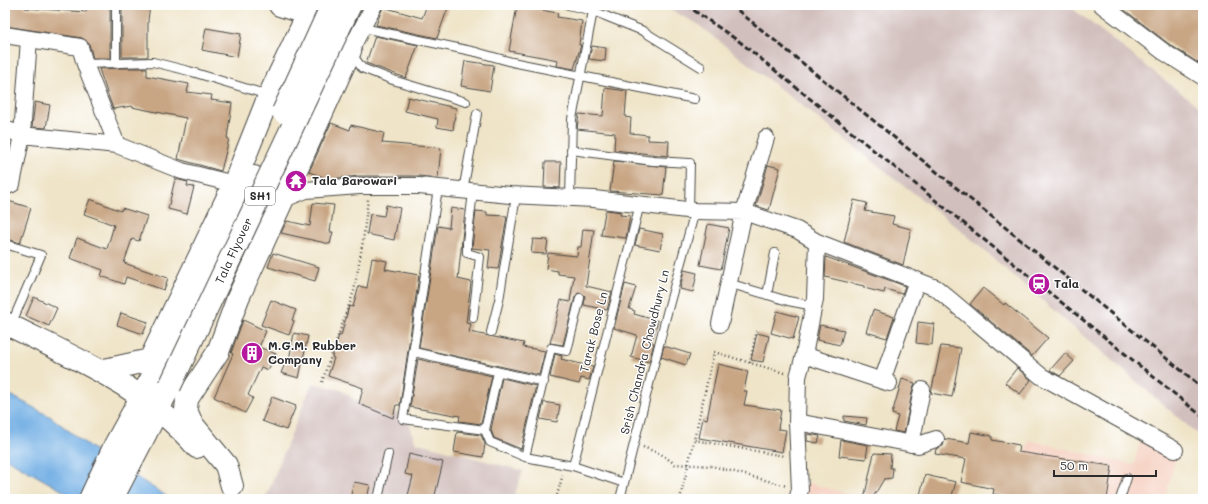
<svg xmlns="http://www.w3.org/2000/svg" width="1208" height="504" font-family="Mali,sans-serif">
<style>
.built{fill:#f6d2c3}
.industrial{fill:#d1bfbd}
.water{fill:#72afe4;stroke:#4e6d88}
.building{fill:#c8a583}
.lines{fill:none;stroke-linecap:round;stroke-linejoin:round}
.lane-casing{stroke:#484743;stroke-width:10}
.street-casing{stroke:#484743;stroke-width:18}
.secondary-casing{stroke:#484743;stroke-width:24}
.primary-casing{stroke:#484743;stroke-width:24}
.path{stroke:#484743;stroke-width:2.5;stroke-dasharray:1 3;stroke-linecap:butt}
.lane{stroke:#fff;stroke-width:8}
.street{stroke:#fff;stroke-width:16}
.secondary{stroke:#fff;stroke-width:22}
.primary{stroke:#fff;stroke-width:22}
.rail{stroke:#2b2b2b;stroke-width:3;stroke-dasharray:6 3;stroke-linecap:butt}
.primary-bridge-casing{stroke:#484743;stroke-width:24;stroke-linecap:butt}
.primary-bridge{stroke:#fff;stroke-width:22}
.labels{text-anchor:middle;stroke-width:3;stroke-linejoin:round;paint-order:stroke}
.shield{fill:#fff;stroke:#6b6b6b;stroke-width:1}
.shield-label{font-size:11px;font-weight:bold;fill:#2b2b2b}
.poi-label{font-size:12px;font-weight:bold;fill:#2b2b2b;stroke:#fff;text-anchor:start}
.street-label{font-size:12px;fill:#2b2b2b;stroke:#fff}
</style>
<rect width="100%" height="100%" fill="#fff"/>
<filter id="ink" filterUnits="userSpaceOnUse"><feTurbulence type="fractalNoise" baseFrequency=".025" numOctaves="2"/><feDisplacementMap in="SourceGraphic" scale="8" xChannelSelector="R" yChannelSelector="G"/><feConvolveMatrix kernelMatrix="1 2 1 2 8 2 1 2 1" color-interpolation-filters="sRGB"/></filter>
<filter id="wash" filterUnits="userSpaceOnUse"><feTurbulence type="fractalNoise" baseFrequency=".012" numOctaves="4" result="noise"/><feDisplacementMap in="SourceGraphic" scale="16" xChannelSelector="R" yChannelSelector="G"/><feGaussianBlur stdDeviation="0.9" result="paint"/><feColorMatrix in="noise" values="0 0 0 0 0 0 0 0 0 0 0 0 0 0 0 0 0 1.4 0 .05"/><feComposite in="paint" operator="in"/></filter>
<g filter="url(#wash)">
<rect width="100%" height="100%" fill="#efe4c8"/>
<path class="built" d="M1142,434L1177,453L1165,499H1012L1029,440L1134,465Z
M805,482L867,499H803Z"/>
<path class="industrial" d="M661,5H1068L1203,110V439L957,227L696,23Z
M312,383L341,390L362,405L407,415L415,442L523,471L513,499H265Z"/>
<path class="water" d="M5,392L51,417L94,450L171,499H77L5,458Z"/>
<g id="blocks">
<path class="building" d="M5,5H25V8L86,12V6H110V58H93L89,44L82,38L5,26Z
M122,5H150L148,20V56L146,57H122Z
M427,5H449L437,38L376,25L383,7L422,18Z
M1118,5H1203V66L1169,44Z
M517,6L558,13L557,17L582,21L579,45H581L574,69L557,66L558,60L509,51Z
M206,28L241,34L237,57L202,50Z
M375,36L418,45L406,78L366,63Z
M592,46L606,48L605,61L589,59Z
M465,61L494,65L490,91L461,86Z
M119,68H147V76L189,84L187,92L212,95L211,100L232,103L227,138L229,139L221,171L178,159L186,118L132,107V106L113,109L99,69Z
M605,88L627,91L625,117L631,118L630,133L648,135V140L669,141L668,156L614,150L615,133L577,129L579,114L603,116Z
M408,97L456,108L453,130L437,127L438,119L405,111Z
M35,102L50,105L46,128L32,127Z
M331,123L350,130L351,125L384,133L382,143L441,148L438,178L419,176H359L329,179L309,172Z
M614,161L666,167L663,195L610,191Z
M545,162H561L560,188L544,187Z
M768,165L780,168L769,210L756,206Z
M175,179L188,182L187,186L194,187L187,214L168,209Z
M90,199L121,211L122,208L147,216L139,241L132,239L124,263L168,278L164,290L126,277L124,284L101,276L103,270L70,258L77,238L107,249L114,225L84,214Z
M5,200L31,208L20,243L5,238Z
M854,200L867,203L865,211L894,216L892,224L911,229L903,265L844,242Z
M313,203L334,205L330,232H333L330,244L281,233L287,221L310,226Z
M386,205L400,208L394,240L367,234L370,214L384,216Z
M451,208L465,210L458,279L471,282L466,323L471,324L469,332L524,343L523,347L545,351L539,375L419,348L438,226L449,228Z
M607,210L621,212L620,215L630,216L626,238L601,235L605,212Z
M476,211L487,212V215L507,216L498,269L488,268L490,250L472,248Z
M708,224L729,228L721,269L700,265Z
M583,229L594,230L586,286L612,292L607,310L584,305L585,296L582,293H578L575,297L563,345L550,343L561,300L570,302L574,276L558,274V271L546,269L548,253L577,256L578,247H581Z
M639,229L663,234L660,250L635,245Z
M533,239L548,240L546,254L531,253Z
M273,253L319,267L315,281L268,267Z
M826,257L905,286L902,294L885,289L884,293L864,288V286L825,277Z
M372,258L387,261L385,269L419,275L400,405H396L393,418L359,404L363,388L328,376L334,358L332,357L339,335L341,336L349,306L353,307L359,286L367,288Z
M684,270L697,273L693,292L680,289Z
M625,284L636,287L629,309L635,311L634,314L658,321L651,342L654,343L649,362L631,357L637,335L614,328Z
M983,288L1004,305L1005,303L1048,338L1032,356L970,304Z
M34,297L57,308L49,326L26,316Z
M271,300L296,310L292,320L294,321L289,335L261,325Z
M873,310L894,317L887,338L866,332Z
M777,311L799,317L793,339L771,333Z
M121,313L148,322L143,334L117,325Z
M243,320L266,331L259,347L276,354L268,370L261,367L248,395L253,398L245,413L214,397L233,354L231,353Z
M918,322L934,324L932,345L916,343Z
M820,325L844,330L840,345L817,340Z
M294,333L308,336L299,378L281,373L287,359L289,360Z
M757,333L769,336L763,362L751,360Z
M664,346L690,354L686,365L661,357Z
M941,346L961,348L952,397L931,393Z
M1065,353L1074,361L1060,376L1050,370Z
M555,354L562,356L561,359L593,367L589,380L581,378L579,384L550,377Z
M418,359L492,376L481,424L459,421L460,416L410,407Z
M718,364L748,371L744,391H747L744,405L781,410L778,429L786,430L782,452L699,438L703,418L707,419Z
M1017,368L1031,380L1020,394L1005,383Z
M502,378L536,386L521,449L494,438L491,430Z
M902,379L915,383L913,388L904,433L894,431L898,416L892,414Z
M272,397L296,406L286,430L262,421Z
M544,402L560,405L557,422L540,419Z
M844,416L867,418L866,425L844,421Z
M457,432L481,435L485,444L483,457L454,452Z
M971,432L992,436V440L1019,445L1018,452L1112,466L1107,499H1021L993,494L994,489L961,482L966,459L935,454L936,449L943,446L945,439L969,443Z
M807,434L820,436L818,443L807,441Z
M841,440L868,445L866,459L839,456Z
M874,453L891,454L890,468H893L892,478L884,479L872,499H864Z
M409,454L443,462L434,499H407L413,476L405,474Z
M925,475L956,482L951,499H919Z
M354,482L370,485L367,499H350Z"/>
</g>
</g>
<g filter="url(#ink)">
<use href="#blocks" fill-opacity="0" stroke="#484743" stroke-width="1"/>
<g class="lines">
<g class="lane-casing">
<path id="lane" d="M116,5V64
M568,5L593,11
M363,28L476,52L512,62L695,99
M352,54L362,68L393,80L466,102
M85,64L153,62L189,71L268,95
M571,150L653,161L690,163L689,210
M438,188L403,419L485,430L498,372
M463,191L477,114
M570,198L572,119L593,11L643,31L701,67
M5,244L41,255L11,325
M728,283L788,301L814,306
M767,295L775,253
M473,318L480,257L467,253V242L473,192
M491,332L499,300L516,196
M414,352L544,382
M485,430L490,442L525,457L573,466L624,483
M525,457L551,348L567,351L580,298
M573,466L640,204
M378,499L388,454
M620,499L667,313L695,211
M1120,499L1127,478"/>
</g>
<g class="street-casing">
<path id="street" d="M1102,5L1164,52L1203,77
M5,35L80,47L85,64L117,145L182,171L234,184
M350,51L374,5
M5,129L22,135L117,145
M5,187L12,184L22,135L29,39
M284,199L306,190L359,186H419L510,195L594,199L695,211L744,212L797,230L817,242L815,299L804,355L798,377L797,422L800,490L797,499
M817,242L936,288L1041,376L1175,450
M720,324L744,212L766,138
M804,355L889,383
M882,381L917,280
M797,422L918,445L936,439
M911,444L922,390"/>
</g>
<g class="secondary-casing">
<path id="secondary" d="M5,323C76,359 143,385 197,447
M100,371L150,360L234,184L269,96L308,14
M232,486L226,465L192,424L186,410L187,399L218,352L238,298L350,51L341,41L308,14L280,5"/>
</g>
<g class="primary-casing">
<path id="primary" d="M90,499L115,445L172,341L254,177
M112,499L170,386"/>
</g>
<path class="path" d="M750,363L757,328
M784,373L714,352L694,440L784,456
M322,382L354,291L363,241L368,199
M643,447L661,454L675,464L712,466L787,486
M556,499L563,474
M680,499L694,440"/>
<use href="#lane" class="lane"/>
<use href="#street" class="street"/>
<use href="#secondary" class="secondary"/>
<use href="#primary" class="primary"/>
<path class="rail" d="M686,5L740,42L1203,417
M731,5L1203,388"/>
<g class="primary-bridge-casing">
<path id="primary-bridge" d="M283,112L332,5
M170,386L350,5"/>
</g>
<use href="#primary-bridge" class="primary-bridge"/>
</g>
</g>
<defs>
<g id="temple-disc" transform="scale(1.15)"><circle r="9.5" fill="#b5179e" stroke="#fff"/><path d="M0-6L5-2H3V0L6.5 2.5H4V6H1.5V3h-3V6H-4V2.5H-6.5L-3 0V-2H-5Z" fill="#fff"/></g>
<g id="station-disc" transform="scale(1.15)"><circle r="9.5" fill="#b5179e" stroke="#fff"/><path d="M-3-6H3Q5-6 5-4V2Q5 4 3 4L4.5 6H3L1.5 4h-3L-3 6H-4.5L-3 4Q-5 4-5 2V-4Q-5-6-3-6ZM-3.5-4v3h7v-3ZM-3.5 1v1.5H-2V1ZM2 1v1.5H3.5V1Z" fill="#fff"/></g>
<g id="building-disc" transform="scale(1.15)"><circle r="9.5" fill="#b5179e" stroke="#fff"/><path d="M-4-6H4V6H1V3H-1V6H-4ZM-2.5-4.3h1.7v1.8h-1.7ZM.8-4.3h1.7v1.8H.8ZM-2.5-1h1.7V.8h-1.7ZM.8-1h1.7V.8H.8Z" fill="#fff"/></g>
</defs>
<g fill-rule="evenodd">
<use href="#temple-disc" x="296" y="181"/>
<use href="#station-disc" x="1039" y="284"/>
<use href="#building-disc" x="252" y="353"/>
</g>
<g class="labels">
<rect class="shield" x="245" y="187" width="30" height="18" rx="3"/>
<g class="shield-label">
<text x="260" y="200">SH1</text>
</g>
<g class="poi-label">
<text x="312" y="185">Tala Barowari</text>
<text x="1054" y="288">Tala</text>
<text x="268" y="350">M.G.M. Rubber<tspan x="268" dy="14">Company</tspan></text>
</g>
<g class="street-label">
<text transform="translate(234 251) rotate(-65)" y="4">Tala Flyover</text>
<text transform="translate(594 332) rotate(-76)" y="4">Tarak Bose Ln</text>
<text transform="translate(645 352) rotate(-76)" y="4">Srish Chandra Chowdhury Ln</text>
</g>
</g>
<rect width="1208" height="504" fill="none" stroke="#fff" stroke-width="20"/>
<path d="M1054 470v6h102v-6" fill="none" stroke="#2b2b2b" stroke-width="2"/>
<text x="1060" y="470" font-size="12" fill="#2b2b2b" stroke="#ffffff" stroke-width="3" paint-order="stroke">50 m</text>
</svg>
